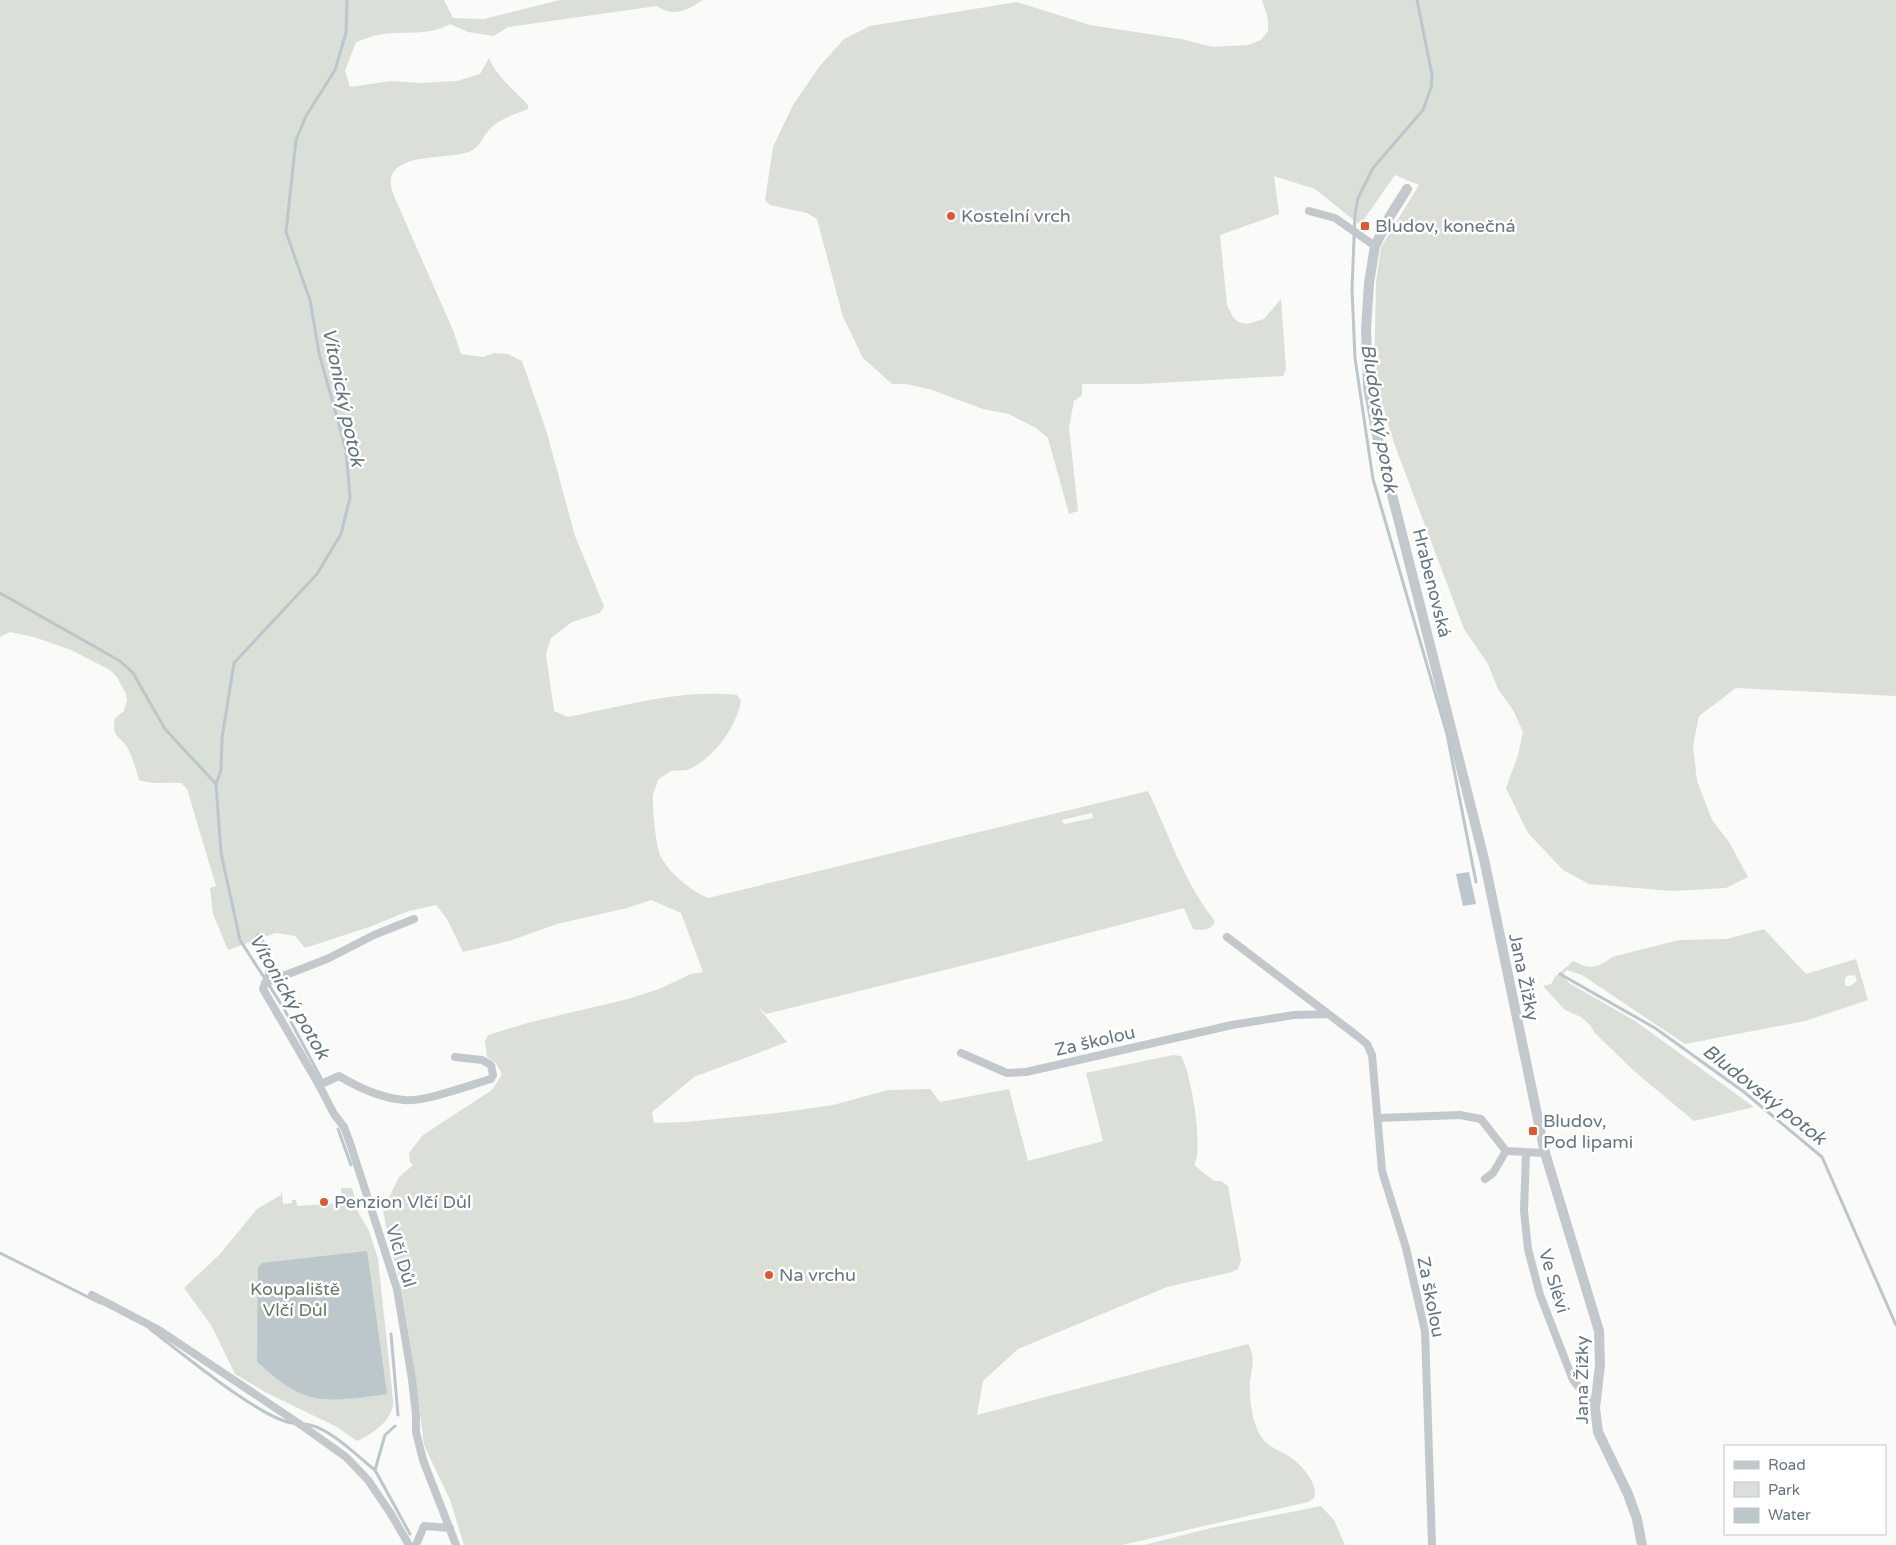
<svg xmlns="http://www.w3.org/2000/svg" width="1896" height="1545" font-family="'Varela Round',sans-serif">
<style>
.green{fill:#dadfd7;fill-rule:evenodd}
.water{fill:#bbc7cb}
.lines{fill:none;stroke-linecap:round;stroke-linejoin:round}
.stream{stroke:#bbc7cb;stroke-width:3}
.minor{stroke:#c3c8cc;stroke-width:8}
.tertiary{stroke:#c3c8cc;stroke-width:10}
.poi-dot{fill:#e4572e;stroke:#fff;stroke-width:2}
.labels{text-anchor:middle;stroke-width:5;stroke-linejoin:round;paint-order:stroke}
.poi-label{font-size:18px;fill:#657683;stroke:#fff;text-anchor:start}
.street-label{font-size:18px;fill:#657683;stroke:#fff}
.park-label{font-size:18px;fill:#687a64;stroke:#fff}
.water-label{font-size:19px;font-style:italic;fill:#60757c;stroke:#fff}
</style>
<rect width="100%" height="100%" fill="#fafaf8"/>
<path class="green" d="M0,0H444L453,18L484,19L560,0H703C687,10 674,18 657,6L508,27L494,36L468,32L450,24C430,36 406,31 383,34C374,35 365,39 356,42L345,71L350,87L391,81L420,83L457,81L480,74L489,58C497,77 515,91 528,105V109C515,114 498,119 488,131C483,137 479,147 471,151C451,161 388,150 391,185C391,191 395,197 397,203L453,330L461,354L483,357L494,353L508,354L522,361L547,433L575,536L604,606L600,613L572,622L551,638L546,654L554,711L568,717C623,706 681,689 737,695L741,701C736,728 713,760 687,770C682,771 676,770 671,771C667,773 662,777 658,780C657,785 654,790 653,795C652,806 656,848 661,857C671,875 690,890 708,898L1148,791C1169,834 1184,883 1215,921C1213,930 1201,931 1193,929L1184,908L985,960L766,1014L758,1007L787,1042L694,1077L652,1112L654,1123L686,1122L777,1113L833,1105L888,1090L930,1089L940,1102L1009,1089L1028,1161L1103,1141L1086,1073L1173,1055L1181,1056C1191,1072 1204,1149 1194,1165L1214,1181H1221L1228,1186L1241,1260L1238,1269L1232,1272L1167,1287L1018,1349L983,1381L977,1415L1248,1344C1256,1357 1252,1368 1250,1381C1249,1398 1252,1424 1262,1438C1269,1448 1281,1451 1290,1457C1302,1465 1319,1484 1314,1498L1308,1502L1122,1545H464L450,1500L424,1445L415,1375L401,1285L389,1241L383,1210L399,1177L413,1165L410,1162L409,1153L423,1135L492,1090L501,1076V1072L495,1062L487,1057L485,1041L488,1035L531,1022L628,999L659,989L691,974L703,972L681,913L651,900L627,908L557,924L509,941L463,952L447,919L436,905L409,911L369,927L305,948L295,936L276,933L228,950L213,914L210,888L216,886L187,789L181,783C167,782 153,785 139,780C136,770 133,758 128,749C121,735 111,739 115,718L124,711L127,700L126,694L117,677L110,670L71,650L34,637L10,632L0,637ZM1092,813L1093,818L1064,824L1062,820Z
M1262,0H1896V696L1736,688L1699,716L1693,746L1697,781L1712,820L1729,842L1748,877L1726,888L1672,891L1589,884L1563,870L1528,833L1506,788L1518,755L1523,732L1513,710L1498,689L1488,664L1464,629L1394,443L1374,378L1376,282L1381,247L1419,185L1395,175L1360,225L1315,189L1274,176L1279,214L1220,235L1227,305L1233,317L1238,322L1247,324L1264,319L1281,299L1286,369L1283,376L1142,384H1082V395L1074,401L1069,427L1078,511L1069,514L1048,438L1036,428L1009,414L983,409L932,390L906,384H892L863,358L843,317L817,219L807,213L770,205L765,200L773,147L793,105L819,67L844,39L870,26L1017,2L1090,25L1181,39L1213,47L1248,45L1261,40L1268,31V19Z
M1764,929L1806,974L1856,959L1868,1000L1805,1021L1685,1044L1582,975L1567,970L1562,975L1569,983L1635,1021L1754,1107L1694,1121L1634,1071L1595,1033L1590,1025L1581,1017L1565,1010L1543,986L1551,984L1555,977L1573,961C1577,962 1580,965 1585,966C1594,969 1605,963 1612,957L1679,940L1727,939ZM1855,975L1857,981L1850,986H1845V978L1847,976Z
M341,1188H352L359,1214L369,1231L378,1259L392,1390C392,1395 394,1401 393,1406C389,1423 372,1434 357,1441L337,1427L265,1392L235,1374L211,1325L184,1288L220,1254L257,1209L281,1195V1192H282L283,1204L292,1203V1200H296L297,1206L342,1203Z
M1321,1506L1334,1520L1345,1545H1144L1211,1528Z"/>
<path class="water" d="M1469,872L1476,904L1463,906L1456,874Z
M367,1251L387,1394C363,1397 327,1404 305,1395C286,1388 272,1375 257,1362L258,1267L262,1263Z"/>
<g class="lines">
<path class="stream" d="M1417,0L1432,75L1431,88L1423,110L1373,168L1358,198L1355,214L1352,289L1355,358L1373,479L1447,734L1476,882
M0,593L120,661L133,673L165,729L216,784
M1560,974L1655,1028L1744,1092L1822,1157L1896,1325
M322,1080L283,1007L240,940L221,853L216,784L221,770L222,738L234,663L317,574L341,534L350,498L346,450L319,353L310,300L286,232L296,140L306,116L335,70L346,33L347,0
M338,1129L351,1165
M0,1253L100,1303
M150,1329C178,1350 264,1422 294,1423
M391,1334L398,1415
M303,1424C326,1424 357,1456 375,1470
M395,1426L385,1435L375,1470L410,1534"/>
<path class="minor" d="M1309,211L1335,218L1375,246
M259,937L269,969V974L263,989L319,1085L334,1114L344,1127L351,1146L397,1289L412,1379L416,1415V1432L423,1460L456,1545
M1227,937L1356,1035L1367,1044L1372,1055L1382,1171L1406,1248L1425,1331L1432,1545
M265,983L327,959L374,935L414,919
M961,1053L1007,1073L1026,1072L1232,1025L1294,1015L1328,1014
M319,1085L339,1076C359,1088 381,1098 404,1100C425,1102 470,1085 491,1079L493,1075L491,1065L482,1060L455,1057
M1378,1118L1460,1115L1481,1119L1506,1151
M1506,1151L1545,1153
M1526,1152L1524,1211L1528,1249L1540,1295L1573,1380L1595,1408
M1485,1179L1493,1173L1506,1151
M92,1295L159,1330L304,1427L346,1457L368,1480L391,1514L409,1545
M416,1545L424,1526L450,1528"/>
<path class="tertiary" d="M1407,189L1390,216L1375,246L1369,283L1366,329L1368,388L1377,435L1484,859L1545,1153L1599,1331L1600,1365L1595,1408L1598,1432L1628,1494L1637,1519L1642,1545"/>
</g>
<g class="poi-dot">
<circle cx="951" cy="216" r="5"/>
<rect x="1360" y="221" width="10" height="10" rx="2.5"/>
<rect x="1528" y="1126" width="10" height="10" rx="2.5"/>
<circle cx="324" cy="1202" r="5"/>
<circle cx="769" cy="1275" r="5"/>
</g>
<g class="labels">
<g class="poi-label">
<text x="961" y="222">Kostelní vrch</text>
<text x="1375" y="232">Bludov, konečná</text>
<text x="1543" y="1127">Bludov,<tspan x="1543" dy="21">Pod lipami</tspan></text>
<text x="334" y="1208">Penzion Vlčí Důl</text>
<text x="779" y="1281">Na vrchu</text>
</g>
<g class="street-label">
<text transform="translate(1432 583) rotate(76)" y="6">Hrabenovská</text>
<text transform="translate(1524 977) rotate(78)" y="6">Jana Žižky</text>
<text transform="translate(1095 1041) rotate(-13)" y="6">Za školou</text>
<text transform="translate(401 1256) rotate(73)" y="6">Vlčí Důl</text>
<text transform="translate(1554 1281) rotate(73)" y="6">Ve Slévi</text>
<text transform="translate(1431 1297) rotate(79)" y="6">Za školou</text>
<text transform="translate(1582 1380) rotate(-90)" y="6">Jana Žižky</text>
</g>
<g class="park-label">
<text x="295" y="1295">Koupaliště<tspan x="295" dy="21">Vlčí Důl</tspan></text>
</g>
<g class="water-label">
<text transform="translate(344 397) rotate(78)" y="7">Vítonický potok</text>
<text transform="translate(1380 418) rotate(81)" y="7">Bludovský potok</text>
<text transform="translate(290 996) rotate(60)" y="7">Vítonický potok</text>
<text transform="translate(1765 1094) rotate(38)" y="7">Bludovský potok</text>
</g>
</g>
<rect x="1724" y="1445" width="162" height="90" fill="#ffffff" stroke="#c1c8cd"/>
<rect x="1734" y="1461" width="25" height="8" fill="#c3c8cc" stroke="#c1c8cd"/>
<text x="1768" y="1470" font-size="15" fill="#657683">Road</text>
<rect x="1734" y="1482" width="25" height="15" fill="#dadfd7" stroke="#c1c8cd"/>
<text x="1768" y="1495" font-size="15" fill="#657683">Park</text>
<rect x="1734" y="1508" width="25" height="15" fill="#bbc7cb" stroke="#c1c8cd"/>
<text x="1768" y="1520" font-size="15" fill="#657683">Water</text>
</svg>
